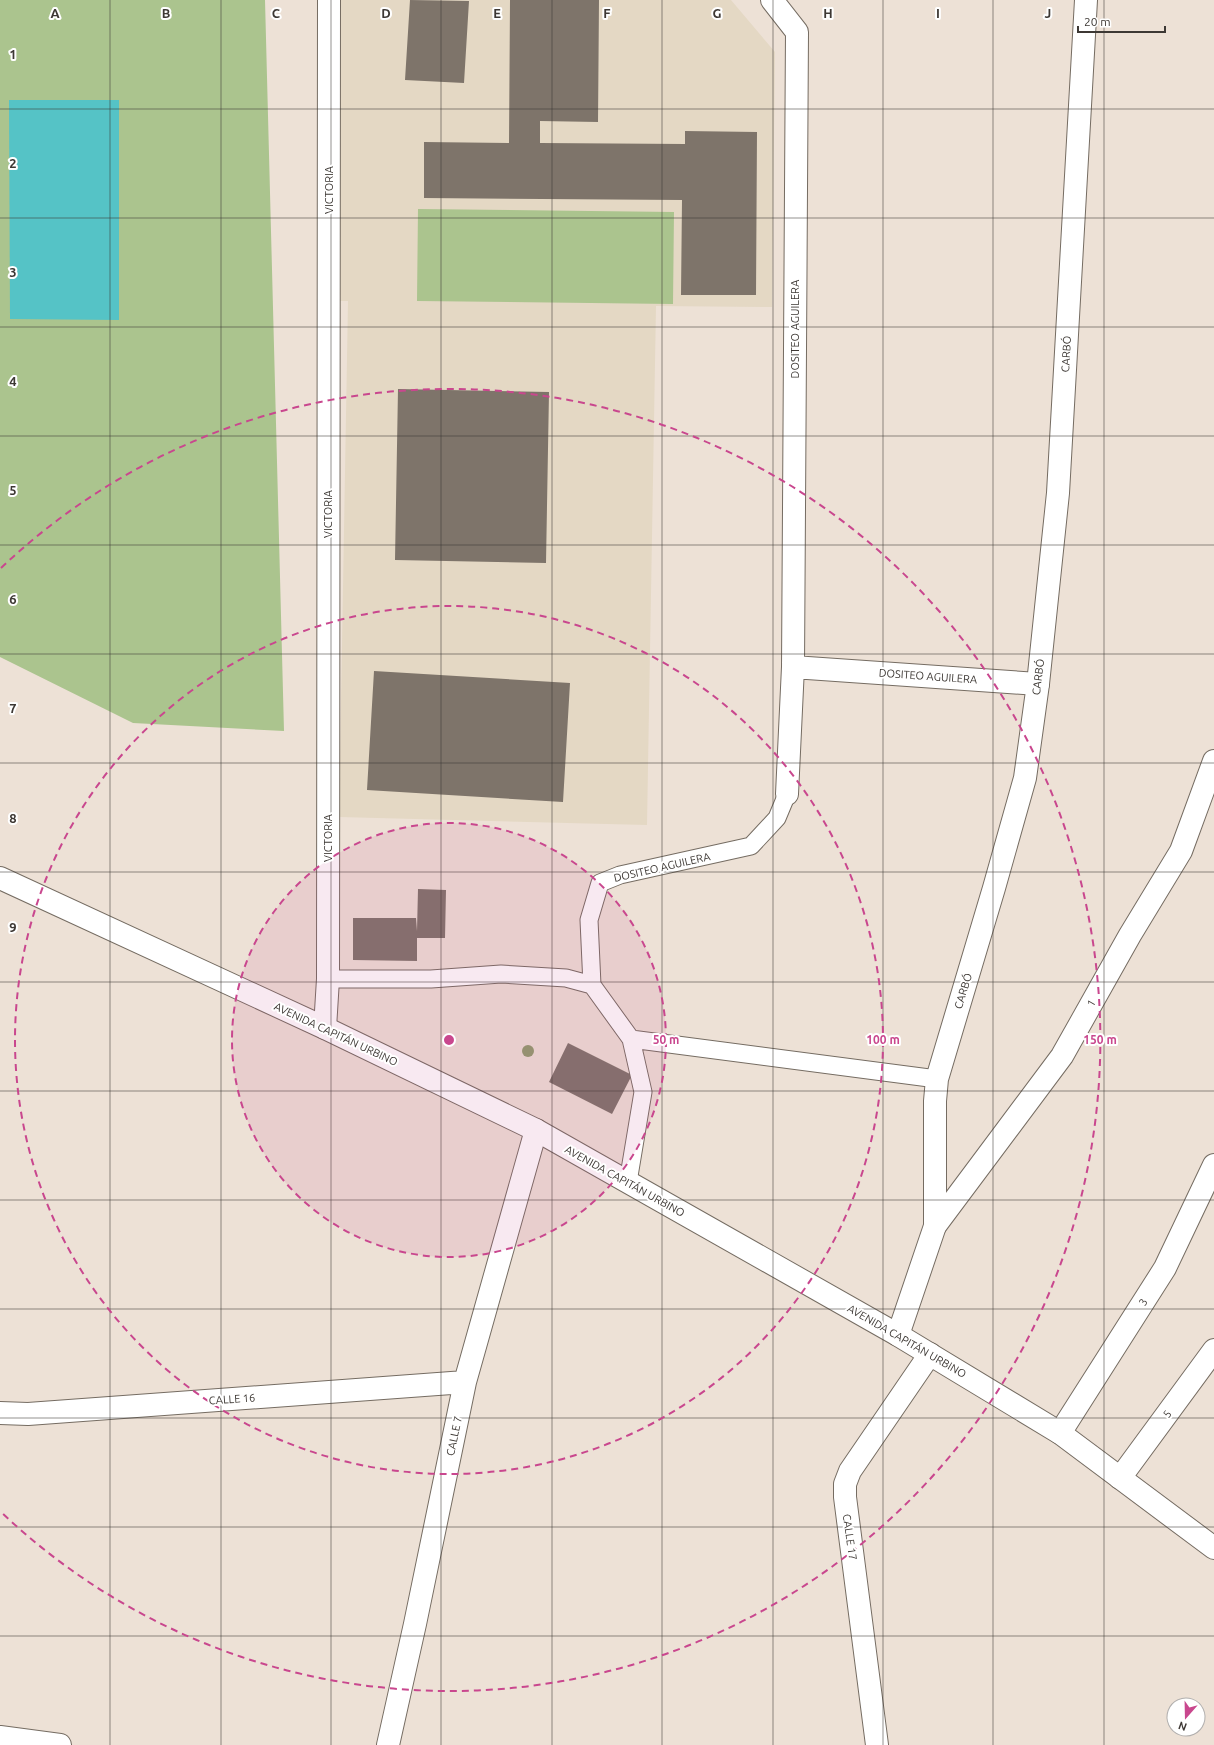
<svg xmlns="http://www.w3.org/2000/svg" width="1214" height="1745" font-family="Ubuntu,sans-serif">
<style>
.education{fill:#e4d8c4}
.green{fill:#abc48e}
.water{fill:#55c3c6}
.building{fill:#7e746a}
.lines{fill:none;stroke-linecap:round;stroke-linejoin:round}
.service-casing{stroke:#756c62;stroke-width:19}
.minor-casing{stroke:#756c62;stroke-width:24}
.tertiary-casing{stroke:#756c62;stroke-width:24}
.secondary-casing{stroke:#756c62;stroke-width:24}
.service{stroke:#fff;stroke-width:17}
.minor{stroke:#fff;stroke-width:22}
.tertiary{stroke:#fff;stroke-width:22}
.secondary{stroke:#fff;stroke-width:22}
.tree{fill:#909b6e}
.grid{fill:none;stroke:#3d3834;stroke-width:1;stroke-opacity:0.55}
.ring{fill:none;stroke:#c9478e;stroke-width:2;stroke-dasharray:7 5}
.labels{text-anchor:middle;stroke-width:4;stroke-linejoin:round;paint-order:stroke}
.street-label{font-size:11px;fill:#3d3834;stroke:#fff}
.grid-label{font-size:13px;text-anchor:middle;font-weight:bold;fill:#3d3834;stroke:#fff;stroke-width:4;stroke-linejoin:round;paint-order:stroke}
.centre{fill:#c9478e;stroke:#fff;stroke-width:2}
.ring-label{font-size:12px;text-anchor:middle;font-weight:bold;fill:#c9478e;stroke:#fff;stroke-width:4;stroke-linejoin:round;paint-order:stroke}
</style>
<rect width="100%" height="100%" fill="#ede1d6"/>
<path class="education" d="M337,0H731L775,52L772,307L656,306L647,825L339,817L348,301H334Z"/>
<path class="green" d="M0,0H265L284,731L133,723L0,657Z
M418,209L674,212L673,304L417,301Z"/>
<path class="water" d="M9,100H119V320L10,319Z"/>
<path class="building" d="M410,0L469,1L464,83L405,80Z
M510,0H599L598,122L540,121V143L685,144V131L757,132L756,295H681L682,200L424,198V142L509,143Z
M398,389L549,392L546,563L395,560Z
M374,671L570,683L563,802L367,790Z
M418,889L446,890L445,938H417V961L353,960V918H416L417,931Z
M568,1043L632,1075L612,1114L549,1082Z"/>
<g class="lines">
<g class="service-casing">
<path id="service" d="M328,979H431L501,974L566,978L592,985
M631,1039L937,1079
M628,1182L643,1092L631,1039L592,985L589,920L600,883L620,875L751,846L777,818L787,794"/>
</g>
<g class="minor-casing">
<path id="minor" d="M772,0L797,32L793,667L787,794
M793,667L1038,684
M325,1028L328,979L329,0
M935,1226L1062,1056L1130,935L1181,851L1214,761
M0,1413L28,1414L465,1382
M1060,1433L1165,1268L1214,1165
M1120,1478L1214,1350
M0,1737L60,1745
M388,1745L415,1624L465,1382L536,1130
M877,1745L845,1497V1484L850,1471L930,1354"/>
</g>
<g class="tertiary-casing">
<path id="tertiary" d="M898,1335L935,1226V1101L937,1079L994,888L1025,778L1038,684L1058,493L1086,0"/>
</g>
<g class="secondary-casing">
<path id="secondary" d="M0,878L325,1028L536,1130L898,1335L1060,1433L1214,1548"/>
</g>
<use href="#service" class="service"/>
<use href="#minor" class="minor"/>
<use href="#tertiary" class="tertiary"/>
<use href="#secondary" class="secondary"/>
</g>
<circle class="tree" cx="528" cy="1051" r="6"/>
<path class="grid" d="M110,0V1745M221,0V1745M331,0V1745M441,0V1745M552,0V1745M662,0V1745M773,0V1745M883,0V1745M993,0V1745M1104,0V1745M0,109H1214M0,218H1214M0,327H1214M0,436H1214M0,545H1214M0,654H1214M0,763H1214M0,872H1214M0,982H1214M0,1091H1214M0,1200H1214M0,1309H1214M0,1418H1214M0,1527H1214M0,1636H1214"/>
<circle cx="449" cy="1040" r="217" fill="#c9478e" fill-opacity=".12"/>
<g class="ring">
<circle cx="449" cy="1040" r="217"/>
<circle cx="449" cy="1040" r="434"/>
<path d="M1 568A651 651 0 1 1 1 1512"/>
</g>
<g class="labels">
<g class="street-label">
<text transform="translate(329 190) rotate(-90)" y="4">VICTORIA</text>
<text transform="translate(795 329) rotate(-90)" y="4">DOSITEO AGUILERA</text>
<text transform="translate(1066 354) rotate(-87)" y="4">CARBÓ</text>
<text transform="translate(328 514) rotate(-90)" y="4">VICTORIA</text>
<text transform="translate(928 676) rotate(4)" y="4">DOSITEO AGUILERA</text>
<text transform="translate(1038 677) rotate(-83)" y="4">CARBÓ</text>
<text transform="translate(328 838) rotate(-90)" y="4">VICTORIA</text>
<text transform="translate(662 867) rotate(-13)" y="4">DOSITEO AGUILERA</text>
<text transform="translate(963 991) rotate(-73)" y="4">CARBÓ</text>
<text transform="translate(1091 1003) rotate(-60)" y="4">1</text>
<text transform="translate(336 1034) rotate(25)" y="4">AVENIDA CAPITÁN URBINO</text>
<text transform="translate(625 1181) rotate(29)" y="4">AVENIDA CAPITÁN URBINO</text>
<text transform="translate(1143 1302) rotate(-58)" y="4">3</text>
<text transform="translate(907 1341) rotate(30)" y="4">AVENIDA CAPITÁN URBINO</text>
<text transform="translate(232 1399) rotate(-4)" y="4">CALLE 16</text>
<text transform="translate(1167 1414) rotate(-54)" y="4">5</text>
<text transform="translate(454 1436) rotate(-78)" y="4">CALLE 7</text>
<text transform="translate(850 1537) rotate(82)" y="4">CALLE 17</text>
</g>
</g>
<g class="grid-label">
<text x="55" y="18">A</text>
<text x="166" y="18">B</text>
<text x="276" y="18">C</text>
<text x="386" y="18">D</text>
<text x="497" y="18">E</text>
<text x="607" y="18">F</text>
<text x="717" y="18">G</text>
<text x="828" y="18">H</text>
<text x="938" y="18">I</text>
<text x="1048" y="18">J</text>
<text x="13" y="59">1</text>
<text x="13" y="168">2</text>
<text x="13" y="277">3</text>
<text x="13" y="386">4</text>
<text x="13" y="495">5</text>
<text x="13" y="604">6</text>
<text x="13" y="713">7</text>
<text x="13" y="823">8</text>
<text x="13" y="932">9</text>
</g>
<circle cx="449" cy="1040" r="6" class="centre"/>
<g class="ring-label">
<text x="666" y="1044">50 m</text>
<text x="883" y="1044">100 m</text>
<text x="1100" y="1044">150 m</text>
</g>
<g transform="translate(1186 1717) rotate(200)"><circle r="19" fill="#ffffff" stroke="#b1afae"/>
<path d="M0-3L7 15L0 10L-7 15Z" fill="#c9478e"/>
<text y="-6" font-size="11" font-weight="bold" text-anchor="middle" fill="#3d3834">N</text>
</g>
<path d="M1078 26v6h87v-6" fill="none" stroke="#3d3834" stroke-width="2"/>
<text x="1084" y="26" font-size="12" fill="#3d3834" stroke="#ffffff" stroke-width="3" paint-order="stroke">20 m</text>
</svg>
